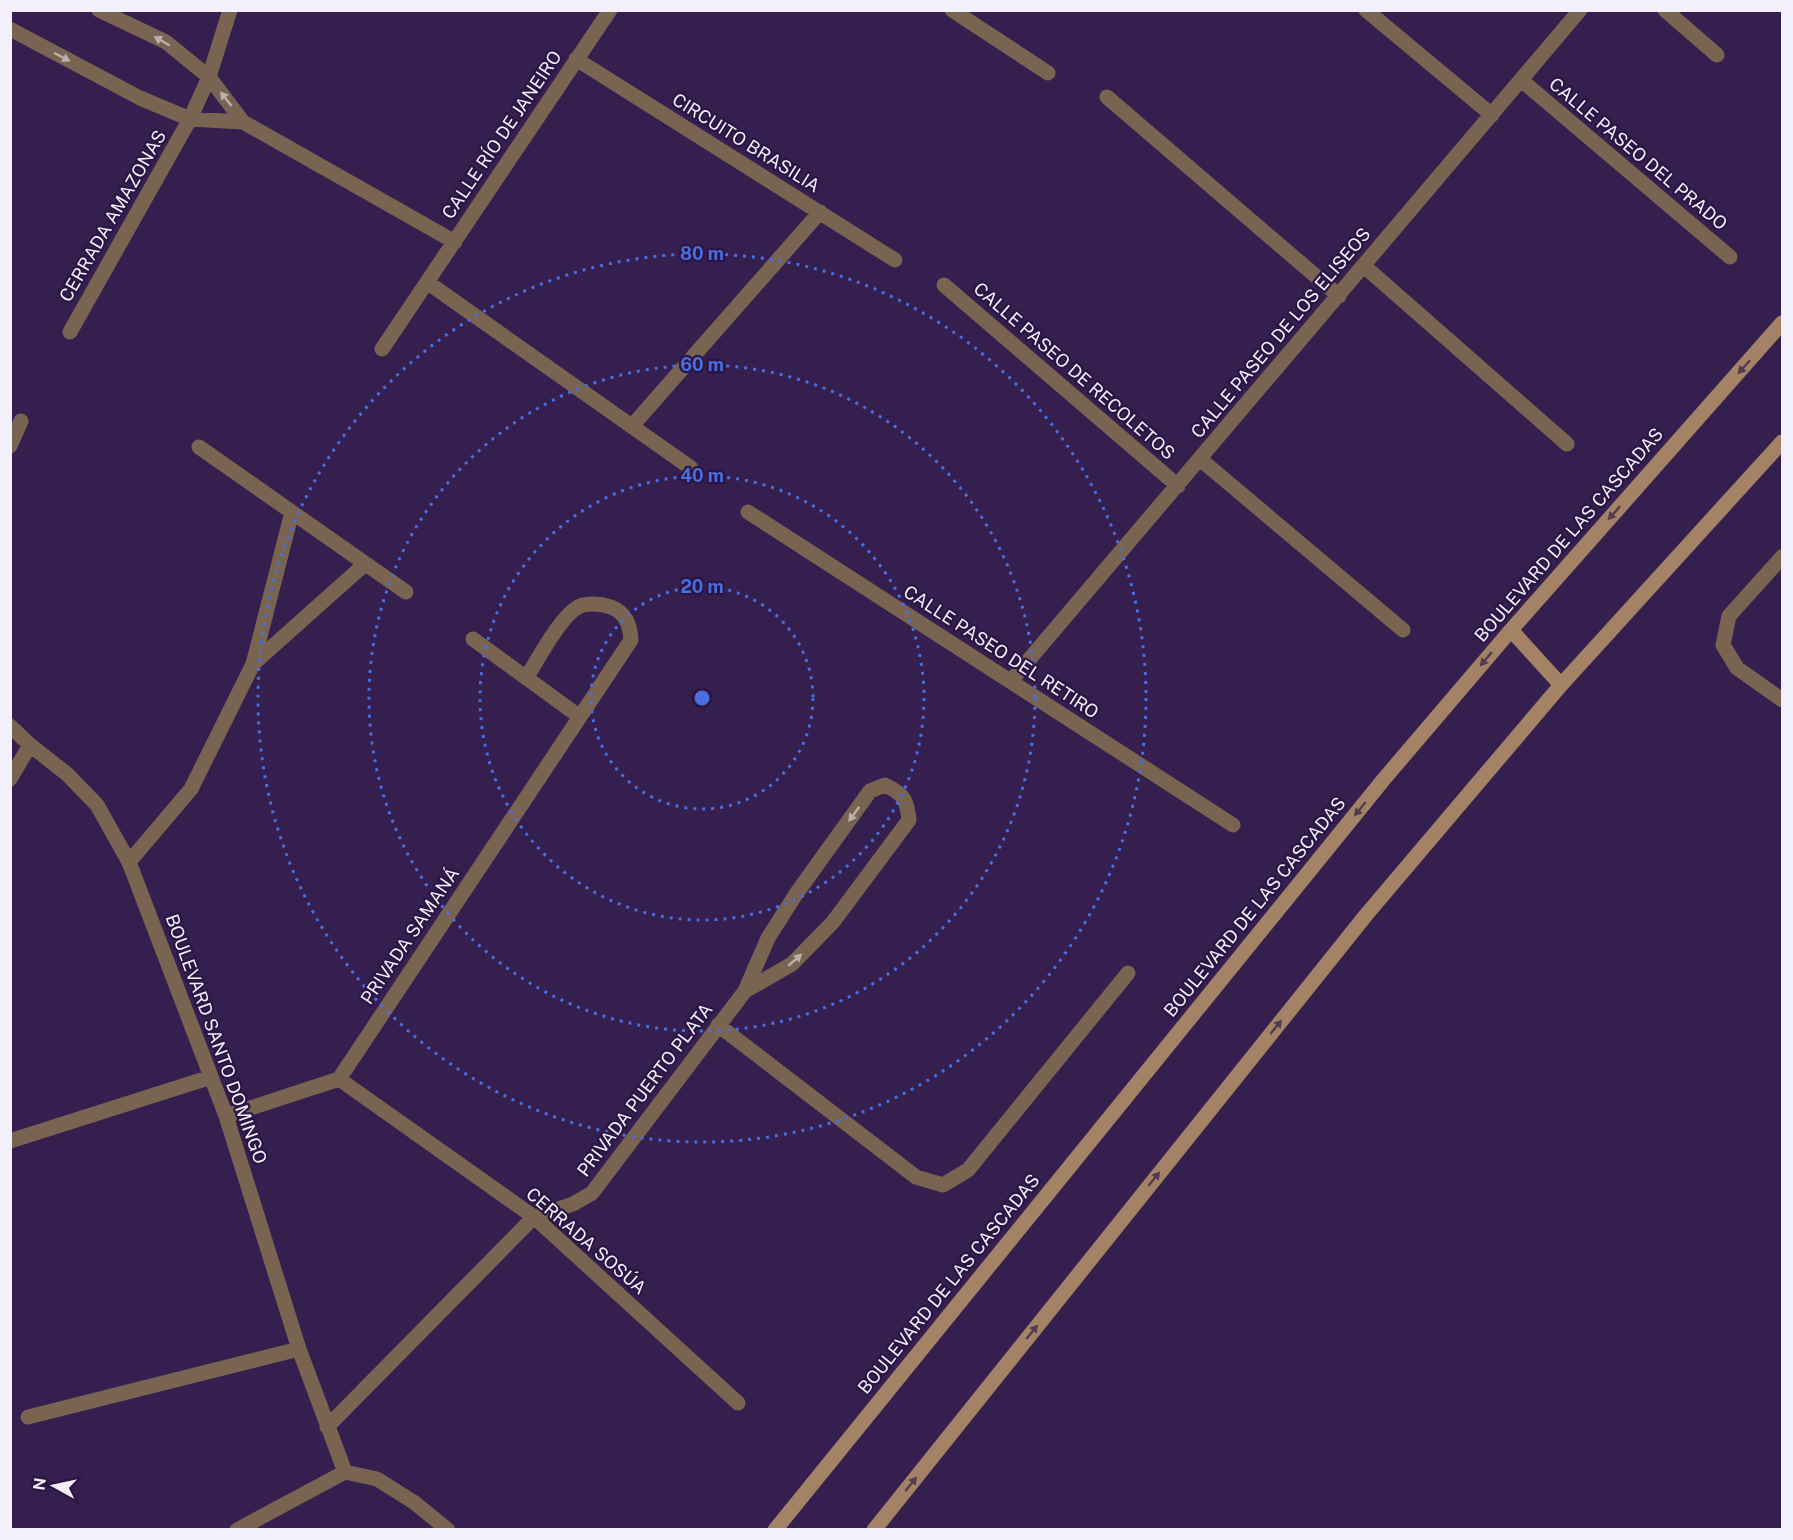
<svg xmlns="http://www.w3.org/2000/svg" width="1793" height="1540" font-family="'Public Sans',sans-serif">
<style>
.lines{fill:none;stroke-linecap:round;stroke-linejoin:round}
.street{stroke:#796451;stroke-width:15}
.secondary{stroke:#a48265;stroke-width:15}
.oneway{fill:#bcb0ae}
.oneway2{fill:#553b50}
.ring{fill:none;stroke:#486edf;stroke-width:3;stroke-dasharray:3 6}
.labels{text-anchor:middle;stroke-width:4.5;stroke-linejoin:round;paint-order:stroke}
.street-label{font-size:18px;fill:#f3effb;stroke:#2b1544}
.centre{fill:#486edf;stroke:#2b1544;stroke-width:3}
.ring-label{font-size:18px;text-anchor:middle;font-weight:bold;fill:#486edf;stroke:#2b1544;stroke-width:4.5;stroke-linejoin:round;paint-order:stroke}
</style>
<rect width="100%" height="100%" fill="#351f4f"/>
<g class="lines">
<path class="street" d="M99,10L166,42L209,77L243,122L455,242
M952,10L1048,73
M1366,10L1492,115
M1665,10L1717,55
M10,29L140,98L190,119L243,122
M576,59L895,260
M1521,80L1730,257
M1107,97L1339,296
M1364,266L1567,444
M427,282L691,468
M944,285L1178,486
M70,332L190,119L209,77L230,10
M382,349L610,10
M632,426L820,212
M10,446L21,421
M199,447L406,592
M1200,459L1403,630
M748,512L1233,825
M1782,557L1729,616L1723,645L1737,668L1782,700
M473,639L580,717
M253,664L365,564
M1011,681L1580,10
M10,726L30,745L67,774L97,805L129,862L226,1116L299,1349L345,1472
M10,779L30,745
M129,862L191,789L253,664L292,512
M718,1025L916,1177L943,1185L968,1170L1128,973
M339,1079L534,1217L738,1403
M226,1116L339,1079L631,640C630,625 626,613 611,607C602,604 593,603 583,605C563,610 538,660 526,678
M10,1141L211,1077
M28,1417L299,1349
M327,1427L534,1217L573,1204L592,1193L745,991L768,938L796,894L870,791L885,785C904,794 907,800 909,820L833,922L792,964L745,991
M237,1530L345,1472L377,1479L415,1503L448,1530"/>
<path class="secondary" d="M1511,630L1561,685
M775,1530L1384,779L1511,630L1782,323
M874,1530L1366,915L1561,685L1782,442"/>
</g>
<defs><path id="oneway-solid" d="M-6-.8H1V-3.2L6.5 0L1 3.2V.8H-6Z" transform="scale(1.5)"/></defs>
<g class="oneway">
<use href="#oneway-solid" transform="translate(162 41) rotate(-150)"/>
<use href="#oneway-solid" transform="translate(62 57) rotate(28)"/>
<use href="#oneway-solid" transform="translate(226 99) rotate(-128)"/>
<use href="#oneway-solid" transform="translate(854 814) rotate(126)"/>
<use href="#oneway-solid" transform="translate(795 960) rotate(-41)"/>
</g>
<g class="oneway2">
<use href="#oneway-solid" transform="translate(1744 367) rotate(132)"/>
<use href="#oneway-solid" transform="translate(1614 513) rotate(132)"/>
<use href="#oneway-solid" transform="translate(1486 659) rotate(130)"/>
<use href="#oneway-solid" transform="translate(1360 809) rotate(129)"/>
<use href="#oneway-solid" transform="translate(1276 1027) rotate(-51)"/>
<use href="#oneway-solid" transform="translate(1154 1179) rotate(-51)"/>
<use href="#oneway-solid" transform="translate(1032 1332) rotate(-51)"/>
<use href="#oneway-solid" transform="translate(911 1484) rotate(-51)"/>
</g>
<g class="ring">
<circle cx="702" cy="698" r="111"/>
<circle cx="702" cy="698" r="222"/>
<circle cx="702" cy="698" r="333"/>
<circle cx="702" cy="698" r="444"/>
</g>
<g class="labels">
<g class="street-label">
<text transform="translate(502 135) rotate(-56)" y="6">CALLE RÍO DE JANEIRO</text>
<text transform="translate(746 143) rotate(32)" y="6">CIRCUITO BRASILIA</text>
<text transform="translate(1638 154) rotate(40)" y="6">CALLE PASEO DEL PRADO</text>
<text transform="translate(113 216) rotate(-60)" y="6">CERRADA AMAZONAS</text>
<text transform="translate(1281 333) rotate(-50)" y="6">CALLE PASEO DE LOS ELISEOS</text>
<text transform="translate(1074 371) rotate(41)" y="6">CALLE PASEO DE RECOLETOS</text>
<text transform="translate(1569 535) rotate(-49)" y="6">BOULEVARD DE LAS CASCADAS</text>
<text transform="translate(1001 652) rotate(33)" y="6">CALLE PASEO DEL RETIRO</text>
<text transform="translate(1255 907) rotate(-51)" y="6">BOULEVARD DE LAS CASCADAS</text>
<text transform="translate(410 936) rotate(-56)" y="6">PRIVADA SAMANÁ</text>
<text transform="translate(216 1039) rotate(70)" y="6">BOULEVARD SANTO DOMINGO</text>
<text transform="translate(645 1090) rotate(-53)" y="6">PRIVADA PUERTO PLATA</text>
<text transform="translate(586 1241) rotate(41)" y="6">CERRADA SOSÚA</text>
<text transform="translate(949 1284) rotate(-51)" y="6">BOULEVARD DE LAS CASCADAS</text>
</g>
</g>
<circle cx="702" cy="698" r="9" class="centre"/>
<g class="ring-label">
<text x="702" y="260">80 m</text>
<text x="702" y="371">60 m</text>
<text x="702" y="482">40 m</text>
<text x="702" y="593">20 m</text>
</g>
<rect width="1793" height="1540" fill="none" stroke="#f3effb" stroke-width="24"/>
<g transform="translate(54 1486) rotate(278)" stroke="#2b1544" stroke-width="4.5" paint-order="stroke">
<path d="M0-4.5L10 22L0 15L-10 22Z" fill="#f3effb"/>
<text y="-9" font-size="16" font-weight="bold" text-anchor="middle" fill="#f3effb">N</text>
</g>
</svg>
